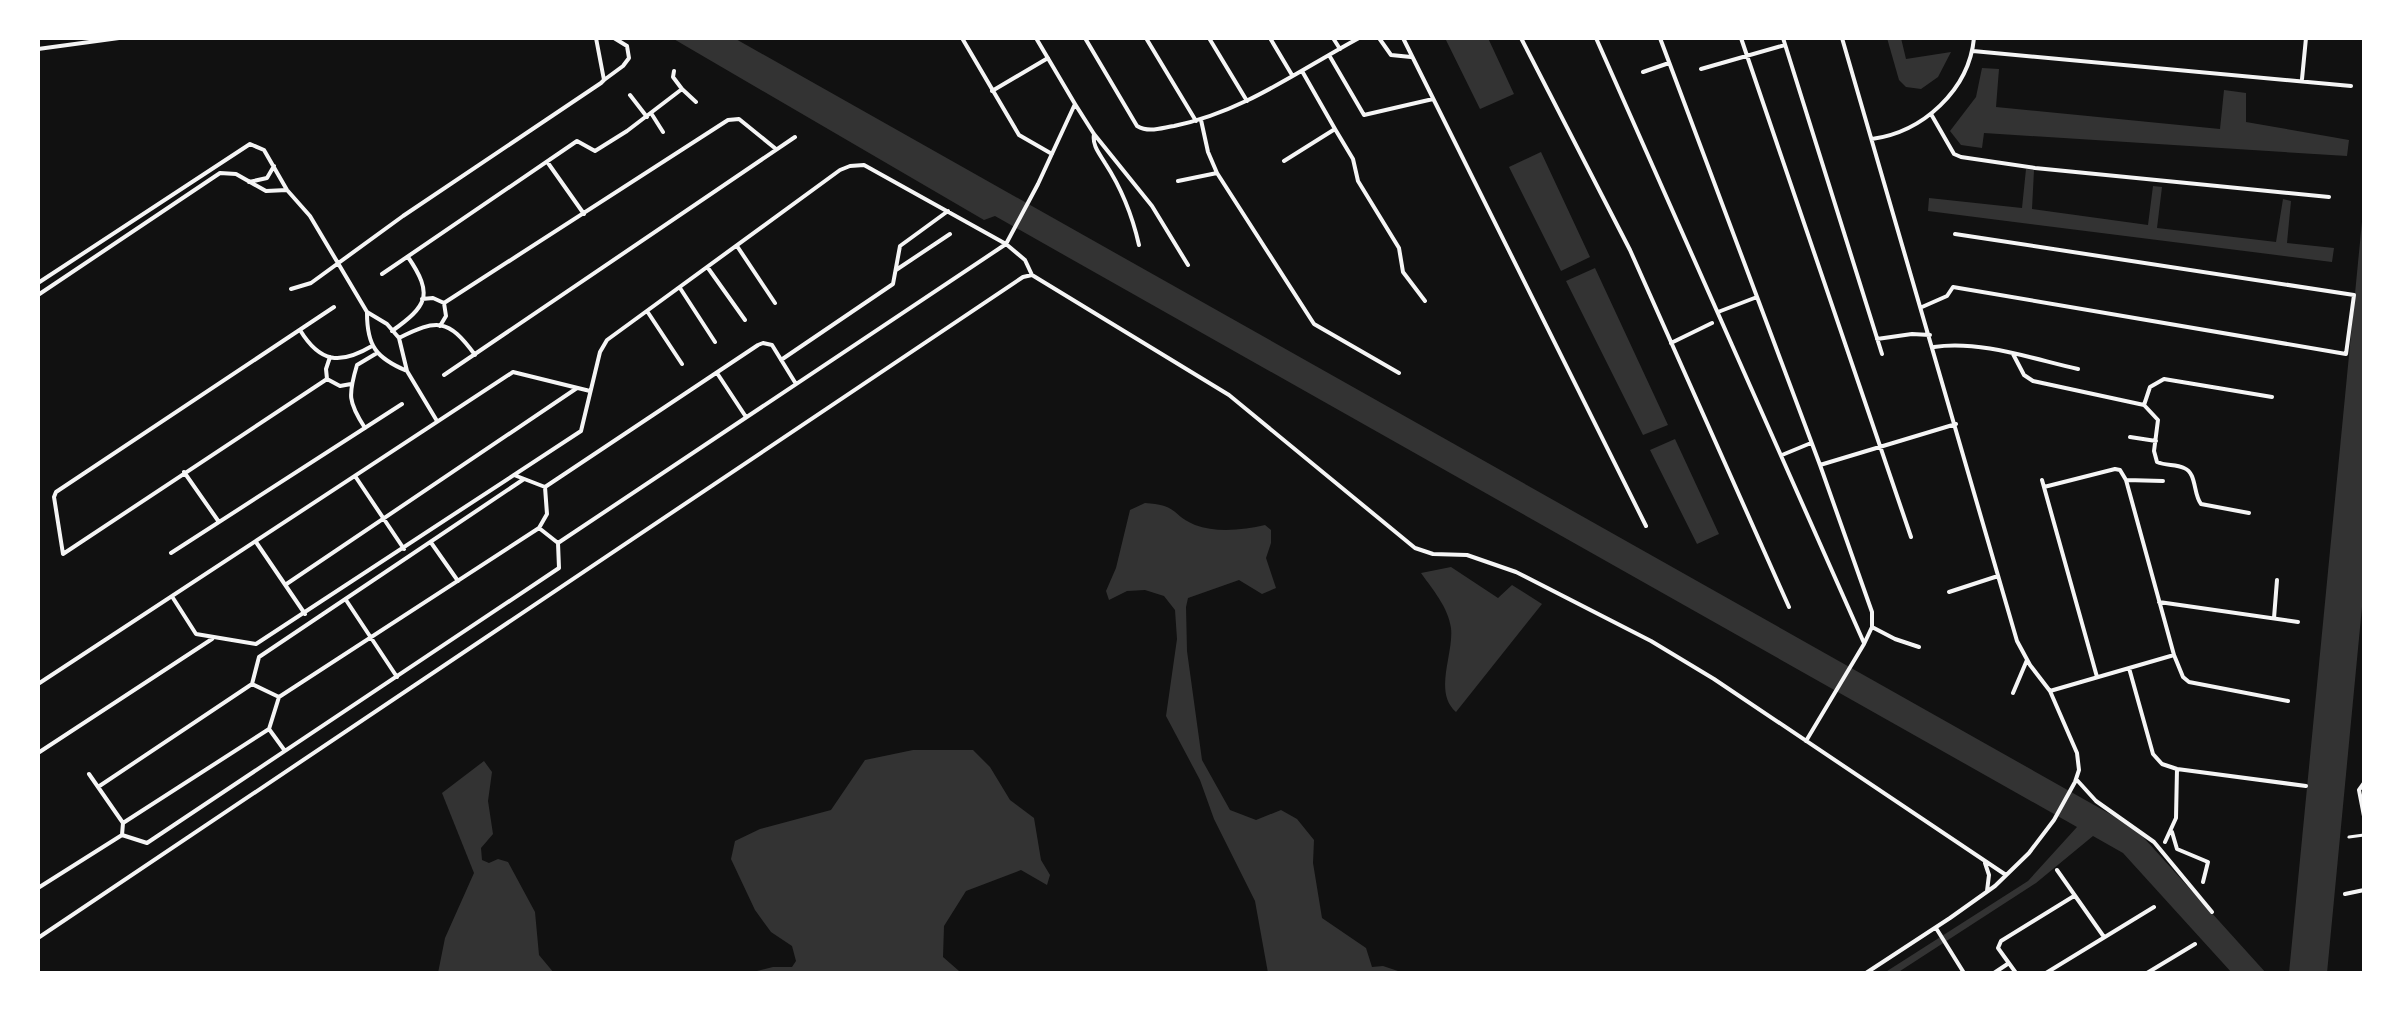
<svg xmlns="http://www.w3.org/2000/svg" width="2402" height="1011" font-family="Figtree,sans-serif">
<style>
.water{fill:#333}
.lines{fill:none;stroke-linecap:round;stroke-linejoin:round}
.pedestrian{stroke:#f5f5f5;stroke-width:3}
.minor{stroke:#f5f5f5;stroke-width:4}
</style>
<rect width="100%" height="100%" fill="#111"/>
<path class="water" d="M672,38H734L2135,828L2266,973H2232L2123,853L2093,836L2036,883L1897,973H1884L2028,881L2077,827L995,216L984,220Z
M1445,38H1488L1514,94L1480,109Z
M1887,38H1901L1906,59L1951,52L1938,77L1921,89L1906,87L1899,80Z
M1982,68L1999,69L1996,107L2220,129L2224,90L2246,93V122L2349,140L2347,156L1984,133L1982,148L1961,145L1950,131L1976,97Z
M1541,152L1590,257L1561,271L1509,167Z
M2026,169L2034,170L2032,209L2148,225L2153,186L2162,187L2157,228L2276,242L2283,199L2291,201L2287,243L2334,248L2332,262L1928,211L1929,198L2022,208Z
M2364,201V586L2327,973H2289Z
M1595,268L1668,425L1643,435L1566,281Z
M1675,439L1719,534L1697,544L1650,450Z
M1145,503C1179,505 1171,515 1195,525C1216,533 1244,530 1265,525L1271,530V543L1266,558L1276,588L1262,594L1239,580L1188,598L1186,607L1187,651L1202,760L1230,810L1256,820L1281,810L1297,819L1314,840L1313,863L1322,918L1366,948L1372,967L1383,966L1404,973H1268L1255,901L1214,819L1200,780L1166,716L1177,639L1175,610L1164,596L1145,590L1127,591L1109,600L1106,591L1116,568L1130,510Z
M1451,567L1498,598L1512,585L1542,604L1456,712C1433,692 1454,654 1451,628C1448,607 1433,590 1421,573Z
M913,750H973L990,767L1010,800L1034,818L1041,860L1050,875L1047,885L1021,870L966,891L944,926L943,957L959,971L965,973H749L773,967H792L796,961L792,946L771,932L755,910L731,859L735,841L760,829L831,810L865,760Z
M484,761L492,772L488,801L493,834L481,848L482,860L489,863L498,859L508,862L535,912L539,955L554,973H438L445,938L474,873L442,793Z"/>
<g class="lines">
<path class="pedestrian" d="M2349,837L2364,835"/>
<path class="minor" d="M962,38L1019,135L1052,154
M1085,38L1137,126C1149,133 1161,128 1174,126C1243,112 1298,71 1359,38
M1146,38L1196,121
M1209,38L1247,101
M1270,38L1292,75
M1333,38L1340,49
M1379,38L1391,55L1411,57
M1403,38L1646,526
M1521,38L1630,250L1789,607
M1596,38L1864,643
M1660,38L1820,465L1872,612V627L1864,644L1806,741
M1741,38L1911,537
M1783,38L1882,354
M1842,38L2017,641L2030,665L2050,691L2077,753L2079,770L2075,782L2054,820L2029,853L1995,886L1950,918L1866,973
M38,49L119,38
M1973,51L2351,86
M1329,55L1364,115L1433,99
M1701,69L1785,45
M674,71L673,77L682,89
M1643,72L1669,63
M2302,79L2306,38
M604,80L623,66L629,58L627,46L614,38
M992,91L1048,58
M630,95L647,117
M1075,104L1094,134L1152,206L1188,265
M651,113L663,132
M1931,114L1954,154L1961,157L2035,168L2329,197
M1201,120L1208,152L1217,173L1314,324L1399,373
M1335,129L1353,159L1358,181L1399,248L1403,272L1425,301
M1094,134C1092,145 1099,153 1105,163C1122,189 1132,214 1139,245
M1872,139C1923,132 1969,90 1974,38
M1284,161L1335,129L1302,71
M548,163L584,214
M1178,181L1217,173
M249,182L267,178L274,166
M737,246L775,303
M708,268L745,320
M896,270L950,234
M382,274L577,141L595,151L627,131L682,89L696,102
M38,283L250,144L264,150L287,190L310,216L367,312L387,324L399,338L407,371L437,421
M680,288L715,342
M291,289L311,283L403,216L601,83L604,80L596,38
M38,295L220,173L236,174L266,191L287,190
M422,299L433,298L444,303L446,316L440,326
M444,303L728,120L739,119L776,149
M1922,307L1947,296L1953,287L2346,354L2354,295L1955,234
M647,311L682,364
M1718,312L1757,297
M367,313C367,346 376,358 407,371
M300,330C320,363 340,365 372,346
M392,331C427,306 434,295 408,257
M399,338C437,319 448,318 475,355
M1877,339L1912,334L1930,335
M1671,343L1712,323
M1934,347C1980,340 2033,359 2078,369
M2013,354L2024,375L2033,381L2144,405L2158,420L2154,451L2157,462C2166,466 2176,464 2184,468C2197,473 2193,494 2201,504L2249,513
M330,357L326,369L327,379L340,386L351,384
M781,360L893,284L900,246L948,211
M717,373L746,417
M444,375L795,137
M327,379L63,554L54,497L56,492L334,307
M2144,405L2150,387L2164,379L2272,397
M365,428C348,402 348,395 357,365L377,353
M2130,437L2156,441
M1782,455L1811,443
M1820,465L1956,424
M184,472L219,522
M514,475L545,487
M355,476L404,549
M2042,480L2097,677
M2126,480L2163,481
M545,487L758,345L763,343L772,345L796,384
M2044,487L2115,469L2120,470L2126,480L2174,655L2183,677L2189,682L2288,701
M256,542L305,614
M558,543L1006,244L1038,184L1075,104L1036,38
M432,544L458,581
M171,553L402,404
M285,585L577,388
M1949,592L1998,576
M173,598L196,634L256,644L581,431L600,352L607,340L840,170L850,166L864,165L1006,244L1025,260L1032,275L1229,395L1415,548L1433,554L1467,555L1516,572L1651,641L1714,679L2006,875
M346,600L397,677
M2159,602L2298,622
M2274,618L2277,580
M1872,627L1895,639L1919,647
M2129,668L2153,754L2162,764L2177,769L2306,786
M38,684L513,372L590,391
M2050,691L2174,655
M2013,693L2027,660
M279,697L252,684L259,657L524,479
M285,751L269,729L279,697L539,528L547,514L545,487
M38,753L212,639
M89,774L123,823
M2076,779L2096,801L2154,842L2212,912
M2364,783L2359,790L2364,816
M98,787L252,684
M2172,832L2177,849L2208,862L2203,882
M122,835L147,843L559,568L558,543L539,528
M2165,842L2176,818L2177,769
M1985,863L1989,875L1987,891
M2057,870L2104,937
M38,888L122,835L123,823L269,729
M2345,894L2364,890
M1936,928L1964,973
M38,938L1023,277L1032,275
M1994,973L2009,963
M2016,973L1998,948L2001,941L2074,896
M2046,973L2154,907
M2147,973L2195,944"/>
</g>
<rect width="2402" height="1011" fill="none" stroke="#ffffff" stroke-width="80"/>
</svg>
